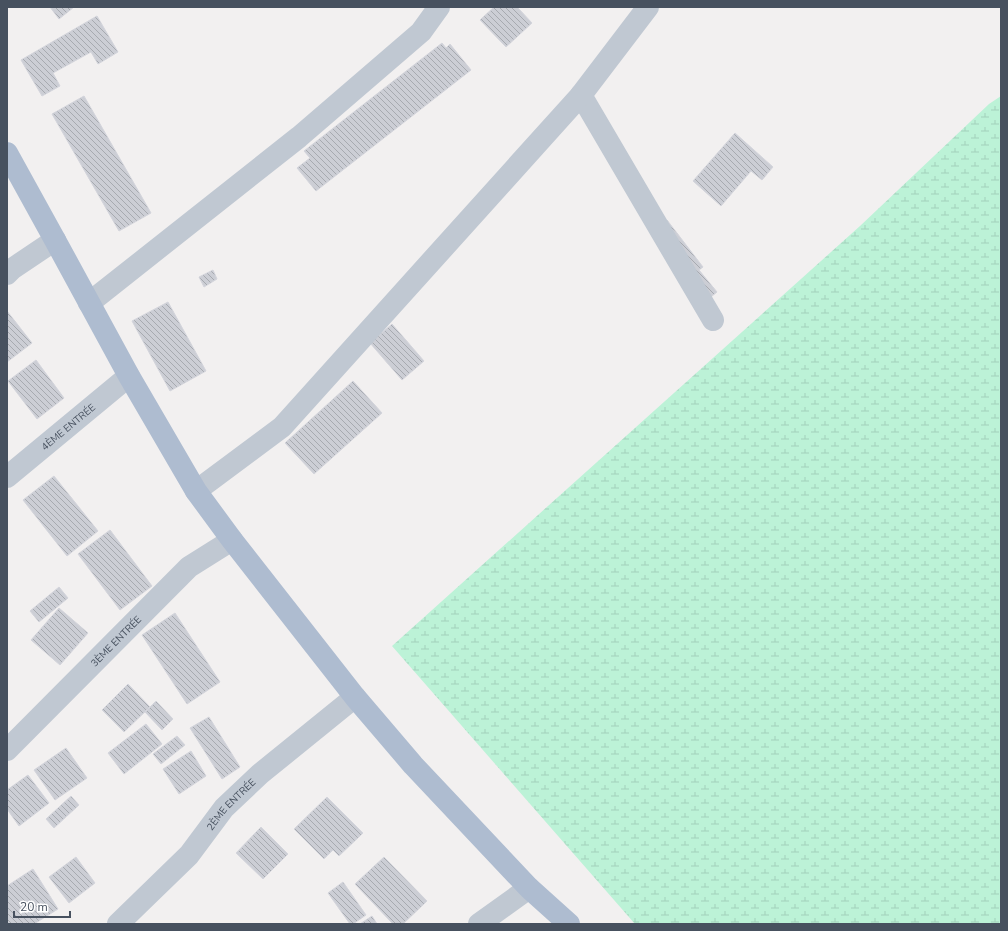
<svg xmlns="http://www.w3.org/2000/svg" width="1008" height="931" font-family="'Nunito Sans',sans-serif">
<style>
.wetland{fill:url(#wetland-marsh)}
.building{fill:url(#building-back-hatch);stroke:#d4d5dc}
.lines{fill:none;stroke-linecap:round;stroke-linejoin:round}
.minor{stroke:#c0c8d2;stroke-width:22}
.major{stroke:#aebcd0;stroke-width:22}
.labels{text-anchor:middle;stroke-width:4;stroke-linejoin:round;paint-order:stroke}
.street-label{font-size:10px;fill:#47515f;stroke:#fff}
</style>
<defs>
<pattern id="wetland-marsh" width="20" height="14" patternUnits="userSpaceOnUse"><rect width="20" height="14" fill="#bcf2d7"/><path d="M1 5h8M5 5V1M11 12h8M15 12V8" fill="none" stroke="#a3d1bb"/></pattern>
<pattern id="building-back-hatch" width="6" height="6" patternUnits="userSpaceOnUse"><rect width="6" height="6" fill="#ccced5"/><path d="M-1 5l2 2M0 0l6 6M5-1l2 2" fill="none" stroke="#a7aab0"/></pattern>
</defs>
<rect width="100%" height="100%" fill="#f2f0f0"/>
<path class="wetland" d="M1001,96V924H635L392,646L860,226L989,104Z"/>
<path class="building" d="M50,7H74L59,19Z
M494,7H517L532,23L506,47L480,20Z
M97,16L118,52L98,64L91,52L53,73L60,86L42,96L21,60Z
M442,43L446,48L450,44L471,70L316,191L297,168L310,158L304,151Z
M84,96L151,213L119,231L52,114Z
M735,133L773,167L762,180L751,171L721,206L693,181Z
M667,220L703,267L699,270L717,292L706,301Z
M213,270L217,279L204,287L199,277Z
M168,302L206,371L170,391L132,321Z
M7,311L32,343L7,362Z
M392,324L424,361L402,380L370,343Z
M36,360L64,398L37,419L8,381Z
M353,381L382,413L314,474L285,443Z
M54,476L98,531L67,556L23,500Z
M110,530L152,586L120,610L78,554Z
M59,587L68,598L39,622L30,611Z
M59,608L88,633L60,665L31,640Z
M175,613L220,682L187,704L142,635Z
M128,684L150,707L124,732L102,710Z
M156,701L173,719L162,730L145,712Z
M209,717L240,767L222,779L190,728Z
M146,724L162,744L124,774L108,753Z
M177,736L185,745L161,764L153,754Z
M66,748L87,778L55,800L34,770Z
M191,751L206,776L179,794L163,769Z
M28,775L49,803L19,826L7,809V790Z
M71,796L79,805L54,828L46,819Z
M327,797L363,833L339,856L333,850L324,859L294,829Z
M261,827L288,854L263,879L236,853Z
M76,857L95,883L69,903L49,877Z
M384,857L427,901L403,924H393L355,884Z
M33,869L58,909L34,924H8L7,922V886Z
M343,882L366,915L353,924H350L328,893Z
M372,916L377,924H360Z"/>
<g class="lines">
<g class="minor">
<path d="M581,95L713,320"/>
<path d="M7,274L12,269L55,240"/>
<path d="M89,303L299,137L421,32L439,7"/>
<path id="s1" d="M7,477L129,376"/>
<path d="M196,491L282,427L581,95L648,7"/>
<path id="s2" d="M7,750L189,567L232,540"/>
<path id="s3" d="M118,924L189,855L224,808L260,774L355,697"/>
<path d="M479,924L529,888"/>
</g>
<path class="major" d="M7,153L55,240L129,376L196,491L232,540L355,697L413,765L529,888L569,924"/>
</g>
<g class="labels">
<g class="street-label">
<text dy="4" stroke="none"><textPath href="#s1" startOffset="79">4ÈME ENTRÉE</textPath></text>
<text dy="4" stroke="none"><textPath href="#s2" startOffset="154">3ÈME ENTRÉE</textPath></text>
<text dy="4" stroke="none"><textPath href="#s3" startOffset="165">2ÈME ENTRÉE</textPath></text>
</g>
</g>
<rect width="1008" height="931" fill="none" stroke="#47515f" stroke-width="16"/>
<path d="M14 911v6h56v-6" fill="none" stroke="#47515f" stroke-width="2"/>
<text x="20" y="911" font-size="12" fill="#47515f" stroke="#ffffff" stroke-width="3" paint-order="stroke">20 m</text>
</svg>
